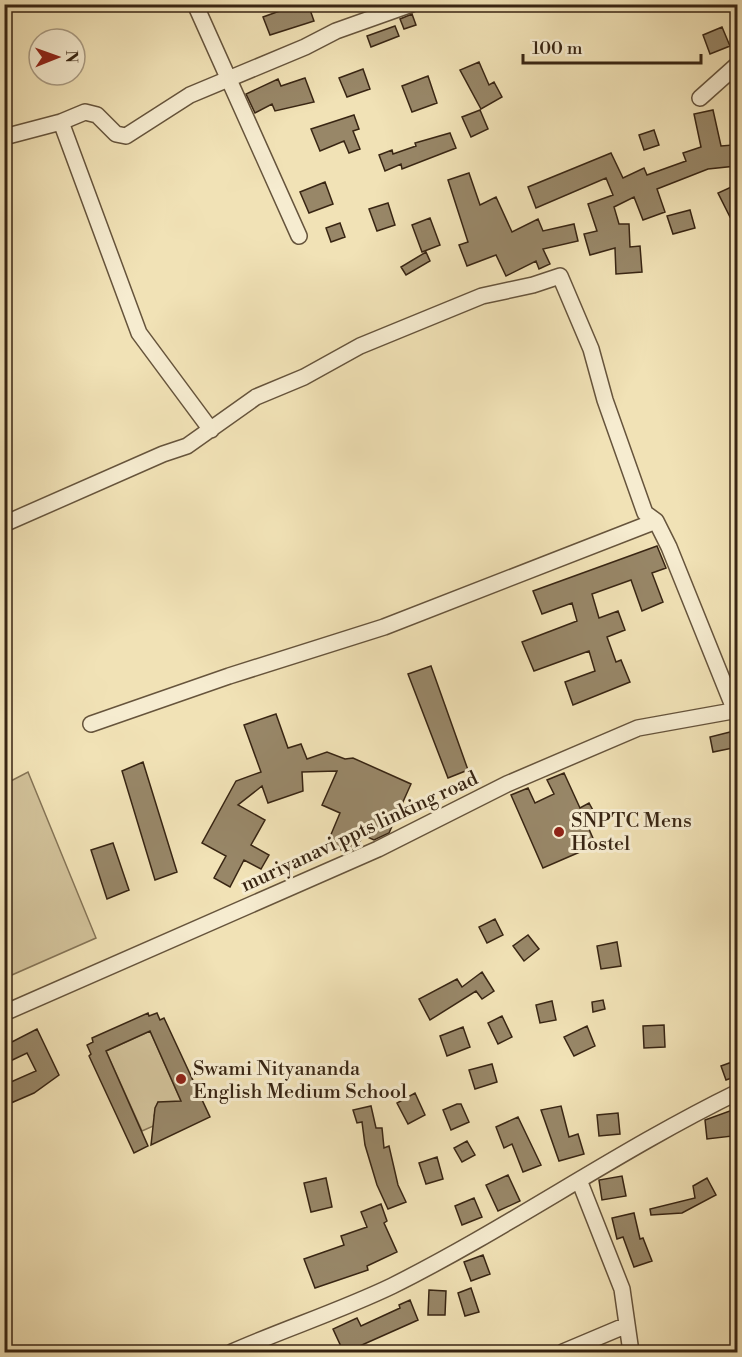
<svg xmlns="http://www.w3.org/2000/svg" width="742" height="1357" font-family="'Libre Bodoni',serif">
<style>
.green{fill:#d2c29a;stroke:#857456;stroke-width:1.5}
.building{fill:#988768;stroke:#382513;stroke-width:1.5}
.lines{fill:none;stroke-linecap:round;stroke-linejoin:round}
.minor-casing{stroke:#66543c;stroke-width:18}
.minor{stroke:#f6ecd0;stroke-width:15}
.poi-dot{fill:#8f2418;stroke:#f6ecd0;stroke-width:2}
.labels{text-anchor:middle;stroke-width:6;stroke-linejoin:round;paint-order:stroke}
.poi-label{font-size:20px;fill:#382513;stroke:#f6ecd0;text-anchor:start}
.street-label{font-size:20px;fill:#382513;stroke:#f6ecd0}
</style>
<rect width="100%" height="100%" fill="#f1e2b6"/>
<filter id="stains"><feTurbulence type="fractalNoise" baseFrequency=".00333" numOctaves="4"/><feColorMatrix values="0 0 0 0 .2 0 0 0 0 .09 0 0 0 0 .02 0 0 0 .5 -.17"/></filter>
<radialGradient id="worn" r=".72"><stop offset=".6" stop-color="#630" stop-opacity="0"/><stop offset="1" stop-color="#630" stop-opacity=".3"/></radialGradient>
<path class="green" d="M28,772L96,938L5,978V784Z
M150,1031L185,1110L158,1102L154,1116L158,1124L142,1131L106,1051Z"/>
<path class="building" d="M299,4H308L314,21L270,35L263,17Z
M412,14L416,25L404,29L400,19Z
M395,26L399,36L371,47L367,36Z
M722,27L730,46L710,54L703,35Z
M479,62L489,85L494,82L502,97L481,109L460,70Z
M363,69L370,89L347,97L339,78Z
M428,76L437,103L412,112L402,86Z
M305,78L314,102L275,111L272,104L255,113L246,94L278,79L281,86Z
M480,110L488,129L471,137L462,117Z
M713,110L721,146L733,145L736,166L708,169L657,189L665,212L643,220L634,197L614,207L619,224H629L630,247L640,246L642,272L616,274L615,248L590,255L584,234L597,231L588,204L613,195L606,178L536,208L528,187L611,153L623,178L644,168L647,175L686,161L683,153L701,147L694,114Z
M354,115L359,129L353,131L360,149L349,153L344,141L320,151L311,129Z
M654,130L659,145L644,150L639,135Z
M450,133L456,148L402,169L401,164L385,171L379,155L392,150L393,154L416,146L415,143Z
M469,173L480,205L496,197L512,232L538,219L543,231L574,224L578,241L543,249L550,264L539,269L536,261L506,276L496,255L467,266L459,245L468,242L448,180Z
M325,182L333,204L309,213L300,192Z
M738,184V213L730,217L718,193Z
M388,203L395,225L377,231L369,209Z
M690,210L695,228L673,234L667,216Z
M430,218L440,245L422,252L412,225Z
M340,223L345,237L331,242L326,228Z
M426,252L430,261L406,275L401,267Z
M657,546L666,568L652,573L663,602L642,611L631,580L592,594L599,618L618,611L625,630L607,637L616,662L621,660L630,682L573,705L565,682L595,671L589,651L534,671L522,642L577,621L572,603L542,614L533,591Z
M431,666L468,770L448,778L408,674Z
M276,714L288,748L301,744L307,759L327,752L345,759L353,758L411,784L389,833L374,840L363,835L357,848L346,852L327,844L340,813L322,805L337,771L302,772L303,791L268,803L262,786L238,805L265,820L251,845L269,855L261,869L244,860L230,887L214,878L226,856L202,843L236,781L261,772L244,725Z
M738,730V747L713,752L710,737Z
M143,762L177,872L155,880L122,771Z
M564,773L580,808L589,803L595,814L585,820L596,845L543,868L511,795L528,788L535,803L554,794L547,780Z
M113,843L129,890L107,899L91,850Z
M495,919L503,935L487,943L479,927Z
M528,935L539,949L524,961L513,946Z
M617,942L621,966L601,969L597,946Z
M482,972L494,991L482,999L476,991L430,1020L419,999L457,979L462,987Z
M603,1000L605,1009L593,1012L592,1002Z
M552,1001L556,1020L540,1023L536,1005Z
M148,1013L149,1016L157,1013L160,1020L164,1018L210,1117L151,1145L155,1108L158,1102L181,1101L150,1031L106,1051L148,1146L134,1153L89,1056L91,1054L87,1045L93,1042L92,1038Z
M502,1016L512,1037L498,1044L488,1023Z
M664,1025L665,1047L644,1048L643,1026Z
M587,1026L595,1046L574,1056L564,1037Z
M463,1027L470,1047L447,1056L440,1036Z
M37,1029L59,1075L34,1093L4,1106V1085L36,1071L27,1053L4,1064V1046Z
M732,1062L737,1076L726,1080L721,1066Z
M492,1064L497,1082L475,1089L469,1070Z
M415,1093L425,1115L408,1124L397,1103Z
M457,1104H461L469,1122L451,1130L443,1110Z
M371,1106L376,1128H382L384,1148L389,1146L398,1185L406,1202L388,1209L377,1185L365,1145L362,1122L357,1123L353,1110Z
M561,1106L569,1137L578,1134L584,1154L559,1161L541,1110Z
M738,1108V1138L732,1139V1136L707,1139L705,1120Z
M618,1113L620,1134L599,1136L597,1115Z
M518,1117L541,1165L523,1172L512,1144L504,1148L496,1127Z
M467,1141L475,1155L462,1162L454,1148Z
M437,1157L443,1179L426,1184L419,1163Z
M508,1175L520,1201L498,1211L486,1185Z
M622,1176L626,1196L602,1200L599,1180Z
M326,1178L332,1207L311,1212L304,1183Z
M707,1178L716,1195L682,1213L651,1215L650,1209L695,1198L693,1186Z
M474,1198L482,1217L462,1225L455,1206Z
M381,1204L387,1221L384,1223L397,1252L367,1266L368,1270L315,1288L304,1259L344,1245L341,1236L367,1227L361,1212Z
M634,1213L640,1239L643,1238L652,1261L634,1267L623,1237L617,1239L612,1218Z
M483,1255L490,1274L471,1281L464,1262Z
M471,1288L479,1312L465,1316L458,1293Z
M429,1290L446,1291L445,1315H428Z
M410,1300L418,1320L344,1353L333,1329L357,1318L361,1326L400,1308L399,1305Z"/>
<g class="lines">
<g class="minor-casing">
<path id="minor" d="M195,4L299,236
M700,98L738,64
M61,122L139,333L211,430
M4,137L61,122L85,112L97,115L116,134L126,136L190,95L305,47L336,31L412,4
M4,524L163,454L187,446L256,397L304,377L360,346L482,296L533,285L560,276L591,349L605,400L645,513L656,521L669,547L735,711
M91,724L229,676L384,627L656,521
M4,1013L378,849L507,784L638,728L738,710
M579,1180L622,1289L631,1352
M232,1352C284,1329 340,1311 392,1286C510,1227 619,1150 738,1092
M563,1352L627,1325"/>
</g>
<use href="#minor" class="minor"/>
</g>
<g class="poi-dot">
<circle cx="559" cy="832" r="6"/>
<circle cx="181" cy="1079" r="6"/>
</g>
<g class="labels">
<g class="poi-label">
<text x="571" y="827">SNPTC Mens<tspan x="571" dy="23">Hostel</tspan></text>
<text x="193" y="1075">Swami Nityananda<tspan x="193" dy="23">English Medium School</tspan></text>
</g>
<g class="street-label">
<text transform="translate(359 831) rotate(-25)" y="7">muriyanavi ppts linking road</text>
</g>
</g>
<rect width="742" height="1357" fill="none" stroke="#f1e2b6" stroke-width="24"/>
<rect x="6" y="6" width="730" height="1345" fill="none" stroke="#382513" stroke-width="3"/>
<rect x="12" y="12" width="718" height="1333" fill="none" stroke="#382513" stroke-width="1.5"/>
<g transform="translate(57 57) rotate(89)"><circle r="28" fill="#f6ecd0" stroke="#aa9c84" stroke-width="1.5"/>
<path d="M0-4.5L10 22L0 15L-10 22Z" fill="#8f2418"/>
<text y="-9" font-size="16" font-weight="bold" text-anchor="middle" fill="#382513">N</text>
</g>
<path d="M523 54v9h178v-9" fill="none" stroke="#382513" stroke-width="3"/>
<text x="532" y="54" font-size="18" fill="#382513" stroke="#f6ecd0" stroke-width="4.5" paint-order="stroke">100 m</text>
<rect width="100%" height="100%" filter="url(#stains)"/>
<rect width="100%" height="100%" fill="url(#worn)"/>
</svg>
